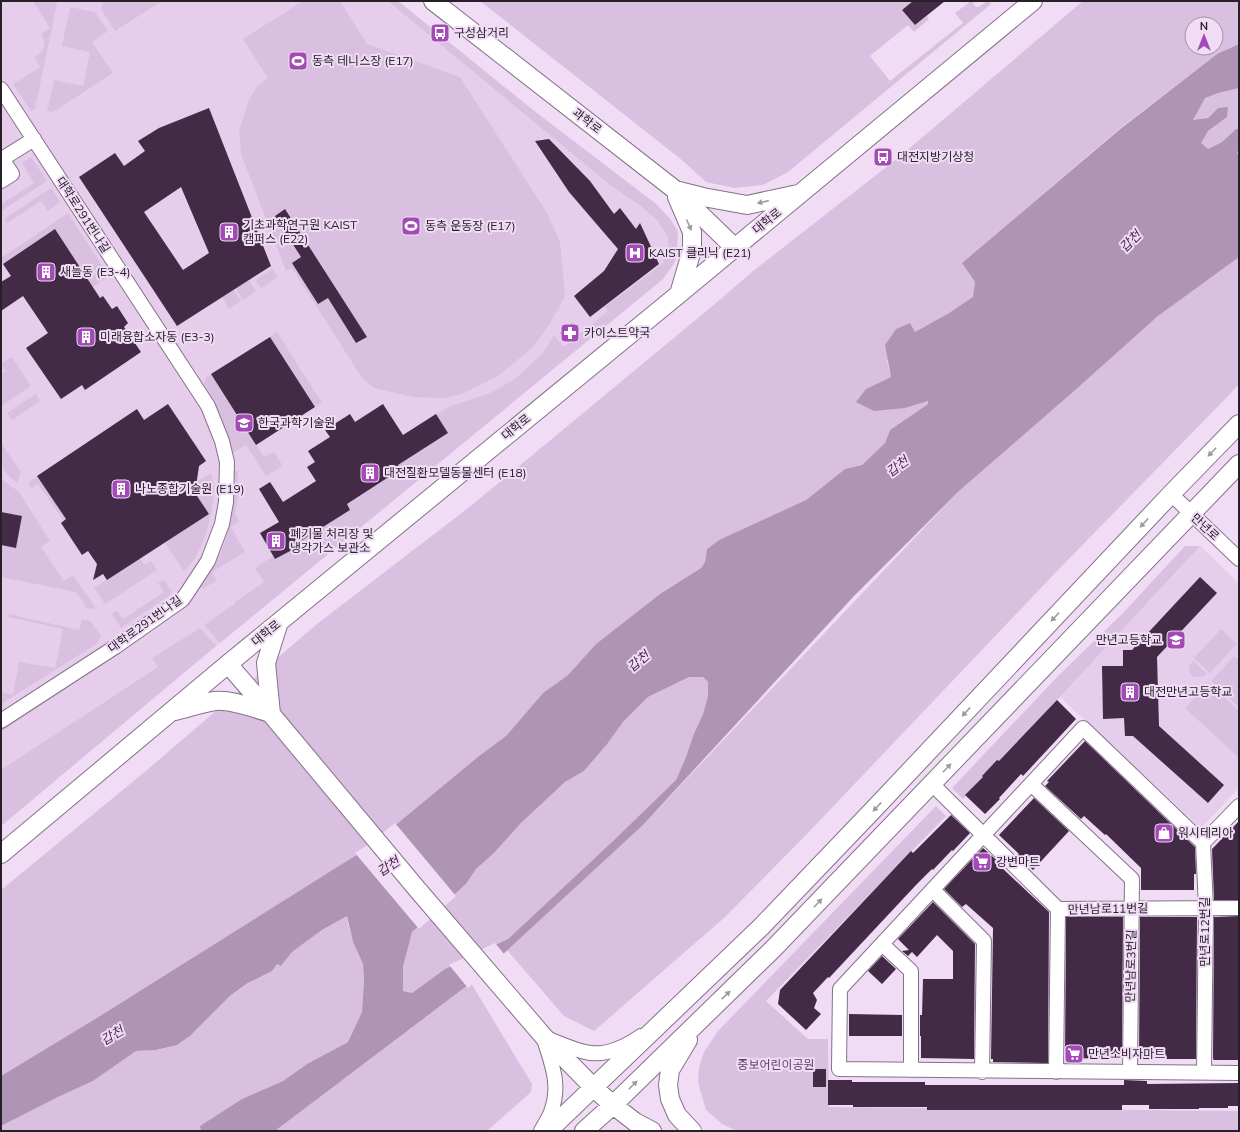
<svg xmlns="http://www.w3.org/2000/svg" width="1240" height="1132" font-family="Mulish,'Noto Sans KR',sans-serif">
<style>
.built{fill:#e6cdeb}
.green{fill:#dac0e0;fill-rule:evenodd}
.water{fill:#b094b6;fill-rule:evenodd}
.pier{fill:#f0dcf4}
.building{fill:#432b48;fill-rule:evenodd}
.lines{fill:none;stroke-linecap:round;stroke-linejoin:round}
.minor-casing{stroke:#847288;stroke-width:16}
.major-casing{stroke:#847288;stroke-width:20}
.minor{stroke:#fff;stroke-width:14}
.major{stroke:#fff;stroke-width:18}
.oneway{fill:#9e9b9f}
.labels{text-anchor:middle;stroke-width:4;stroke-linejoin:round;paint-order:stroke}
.poi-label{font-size:12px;fill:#272029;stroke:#f0dcf4;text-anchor:start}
.street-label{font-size:12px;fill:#272029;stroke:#f0dcf4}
.park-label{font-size:12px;fill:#633c6b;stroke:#f0dcf4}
.water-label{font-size:13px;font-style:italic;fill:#4c2754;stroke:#f0dcf4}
</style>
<rect width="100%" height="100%" fill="#f0dcf4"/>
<path class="built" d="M1,1H398L533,110L656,204L671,220L678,232L677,250L675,262L663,279L187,670L1,826Z
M1200,546L1239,583V788L1201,828L1060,697Z"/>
<path class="green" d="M33,1H48L57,3L35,109L31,111L13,84L40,67L34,57C44,51 48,45 41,34L50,28Z
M103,1H162L115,31L101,9Z
M303,1H340L367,44L460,77L547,213L560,242L565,296L549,325L532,348L498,376L462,394L444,398L413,397L374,388L362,378L292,268L286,271L241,154L239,131L249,100L258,85L268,78L243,39Z
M388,1H398L533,110L656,204L671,220L678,232L677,250L675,262L663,279L220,643L204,625L236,603L235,602L264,582L255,568L273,556L275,559L292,550L294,545L350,510L347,504L401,469L398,465L448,433L436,414L451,406L490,393L515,379L542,354L554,335L564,347L608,311L605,307L662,264L668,250V237L658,221L642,207L610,185Z
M480,1H913L902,10L915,25L927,16L929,19L914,32L908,25L870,56L890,81L963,23L955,13L971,1H973C975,14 983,2 989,1L991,4L788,172L763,185L734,188L706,182L682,160Z
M1083,1H1239V44L1217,54L1119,129L962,263L975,282L974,297L949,313L915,332L887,361L891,377L866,389L905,408L928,401V404L890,430L885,443L862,465L845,469L806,500L719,540L707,549L705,562L701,568L660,594L596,644L568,675L543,693L506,736L479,756L369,847L100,1016L1,1076V890L147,770L317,624L472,505L716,303L753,271L898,158ZM1192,24H1216V48H1192Z
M70,7L95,12L108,31L92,42L113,73L53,112L47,111L54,80L83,86L90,52L62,46Z
M1239,88V129H1236L1222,142L1208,149L1200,143L1208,131L1227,117L1218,108L1208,118L1193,121C1195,115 1200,102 1205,98C1213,92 1229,90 1239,88Z
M31,157L47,181L1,211V204L34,183L22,163Z
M51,188L60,202L48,211L41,201L7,223L4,219Z
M68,213L109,276L93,287L55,230L3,264L1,262V258Z
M1239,256V384L1230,394L1058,570L805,836L724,918L594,1031L564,1016L507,950L643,825L959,491L1158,316Z
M272,269L278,277L261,288L255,280Z
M249,280L256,291L243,300L236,288Z
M234,290L241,301L229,309L222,297Z
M277,332L322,403L315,407L270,337Z
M12,357L31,386L1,406V374L6,371L1,364Z
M211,374L264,457L274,452L283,466L266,476L246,445L234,452H232C226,427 217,405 204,384L206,377Z
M36,394L40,401L12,420L7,413Z
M1,443L21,472L17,483C0,469 1,466 1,443Z
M235,471H238V497L235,513L239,522L231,527L245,552L212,572L217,581L201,589L200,587C208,574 218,561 223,547C231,526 236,495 233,473Z
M211,473C212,478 214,483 214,488C213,514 204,554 184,571L165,543L209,514L195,493L197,481Z
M37,476L66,519L64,521L38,484L32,488L28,483Z
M1,479L19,492L50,541L41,547L64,581L73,575L95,607L92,609L85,608V605L76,592L1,577V545L16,548L22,516L1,512Z
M1185,546H1200L1060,697L963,799L952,788L1058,676L1123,613Z
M140,558L144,565L151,561L157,570L105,604L94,588Z
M164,580L172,592L169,596L121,628L112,614L117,611L123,619L164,592L158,583Z
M9,614L79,630L82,619L90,621L101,636L98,643L1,704V692L13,695L19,662L55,668L63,629L8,617Z
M200,628L216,646L1,826V770L158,667L152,658Z
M1221,629L1237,644L1210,673L1194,658Z
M1234,656L1239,660V707L1211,681Z
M110,657L112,658L1,732V729Z
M1193,661L1207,674C1193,683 1183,671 1193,661Z
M689,677H703L708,682V696L703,714L693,736L686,757L676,780L612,842L508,939L445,969L412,993L403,991V967L412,932L466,884L476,869L493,854L521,823L565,782L584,771L608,743L623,722L648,697Z
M1209,683L1239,711V758L1185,708Z
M936,806L946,816L766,1001L808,1039H828L829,1107L1239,1111V1131H737L722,1124L706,1110L698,1083L699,1067L704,1052L718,1031Z
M347,916L348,924L353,942L363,964L364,980L362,1012L348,1042L307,1064L283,1081L242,1099L200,1126L201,1131H1V1126L58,1097L93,1081L136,1051L156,1050L177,1045L190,1036L231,995L277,964L281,966L292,952L322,930Z
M471,983L532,1084L531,1092L487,1131H275Z"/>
<path class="water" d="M1239,44V88L1218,93L1205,98L1193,120L1208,118L1218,108L1228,107L1227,117L1208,131L1201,143L1208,149L1222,142L1236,129H1239V149L1237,153L1239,156V257L1158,316L1074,391L959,491L854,596L643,825L476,979L275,1131H201L200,1126L242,1099L283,1081L307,1064L348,1042L362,1012L364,980L363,964L353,942L347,916L322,930L292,952L281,966L277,964L272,971L248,983L231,995L190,1036L177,1045L156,1050L136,1051L93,1081L58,1097L1,1126V1076L100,1016L369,847L479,756L506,736L543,693L568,675L596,644L660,594L701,568L705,562L707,549L719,540L806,500L845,469L862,465L885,443L890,430L928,404V401L905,408L874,411L856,402L866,389L891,377L885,345L896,329L910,323L915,332L949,313L973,297L975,282L962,263L1119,130L1217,54ZM689,677H703L708,682V696L703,714L693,736L686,757L676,780L612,842L508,939L445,969L412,993L403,991V967L412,932L466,884L476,869L493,854L521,823L565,782L584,771L608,743L623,722L648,697Z"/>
<path class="pier" d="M395,823L456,896L419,929L355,853L368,845Z
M495,943L505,955L468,988L449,965Z"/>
<path class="building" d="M913,1H945L915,25L902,10Z
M209,108L271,266L177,326L79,177L115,153L124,166L145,151L138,141L159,128ZM181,187L209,253L183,270L144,212Z
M549,139L590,181L614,214L620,208L636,229L640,223L659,264L590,317L574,296L604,271L618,249L569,192L535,141Z
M285,209L367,337L356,343L328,298L318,304L292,263L301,257L275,216Z
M55,229L100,298L103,296L112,309L117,306L128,323L124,327L141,352L85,390L82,385L61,399L26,348L48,333L23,296L1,311V282L11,276L3,264Z
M572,323L579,332L567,342L560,333Z
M270,337L315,407L256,445L211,374Z
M168,404L206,461L199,466L195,493L209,514L107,580L103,574L93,580L97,564L88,551L82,555L61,523L66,519L37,476L137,409L144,420Z
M383,404L403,435L436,414L448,433L398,465L401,469L347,504L350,510L291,547L292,550L275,559L260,533L279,522L259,489L270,482L283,502L316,481L307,467L315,462L308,451L330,437L325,430L350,414L355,422Z
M1,512L22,516L16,548L1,545Z
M1200,577L1217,593L1157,657L1159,726L1224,785L1208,803L1133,736H1125L1124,718L1103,719L1102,666H1123V650H1132Z
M1057,700L1076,719L1023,776L1021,774L999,798L1000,799L985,814L965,795L983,777L982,776L997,760L999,761Z
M1085,741L1195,847L1196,874H1194V890H1141V868L1106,834L1105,835L1084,816L1081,819L1045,786L1049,782L1047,781Z
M1034,798L1069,831L1033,870L1017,856L1019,854L999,835Z
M951,815L970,833L953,851L952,850L933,870L932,869L916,885L844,962L829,978L828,977L813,993L817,1000L814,1008L821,1014L806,1030L778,1004L780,990L911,851L913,853Z
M1239,821V900H1214L1212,849Z
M983,848L1002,865L1001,867L1049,912L1048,1063L993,1062V1059H991L993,928L966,904L962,907L944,889Z
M933,902L975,944L974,1059L921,1058V1036H920V1015H922L923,979H953V951L937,935L917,957L912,952L908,956L902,951L909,950L898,939Z
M1239,916V1060H1214L1213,1059L1214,917Z
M1066,917H1123L1122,1059L1065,1058Z
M1140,917H1197L1196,1059H1139Z
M882,956L896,969L882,984L868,971Z
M849,1014L902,1015V1036H849Z
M813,1069H826V1087H813Z
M828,1080H852V1082H925V1085H1124V1080L1147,1081V1084L1239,1083V1106H1228V1108H1199V1109H1149V1105H1122V1110H927V1107H853V1105H828Z"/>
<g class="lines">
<g class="minor-casing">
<path id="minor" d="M1,89L208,406L222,441L227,462L226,502L222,524L208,561L187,593L182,600L115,647L1,721
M1,181L12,174L2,159L34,139
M1171,494L1239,559
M932,784L1058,909L1239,908
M1031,784L1132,879L1130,1072
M1203,843L1083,728L840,989L839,1069L1239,1073
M933,890L984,941L982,1072
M882,944L911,971V1070
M546,1038C559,1043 572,1049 585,1052C604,1057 625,1047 641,1036
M1056,1072L1058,909
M1204,1073L1206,908L1203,843L1239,806
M541,1131C544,1125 549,1118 551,1112C561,1085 552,1065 544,1039"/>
</g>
<g class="major-casing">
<path id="major" d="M433,1L674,189L735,248
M675,190L703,197L747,205L798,194
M677,197L692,232V250L679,294
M228,664L271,714L417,889L544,1037L594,1088L613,1105L635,1122L652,1131
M175,711C188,708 202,703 215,701C232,699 255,709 271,713
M271,714L266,663L279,622
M1,854L228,664L679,294L1033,1
M688,1040L670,1070L668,1085L670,1099L677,1115L692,1131
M548,1131L761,927L874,809L1171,494L1239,424
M584,1131L613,1105L774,948L1239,464"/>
</g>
<use href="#minor" class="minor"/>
<use href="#major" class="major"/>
</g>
<defs><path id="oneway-solid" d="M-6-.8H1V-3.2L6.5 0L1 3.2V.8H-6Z"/></defs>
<g class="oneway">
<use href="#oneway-solid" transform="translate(763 202) rotate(167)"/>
<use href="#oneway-solid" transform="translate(689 225) rotate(66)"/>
<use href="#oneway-solid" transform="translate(1212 452) rotate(134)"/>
<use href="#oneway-solid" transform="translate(1144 523) rotate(133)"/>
<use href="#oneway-solid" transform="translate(1055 617) rotate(133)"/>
<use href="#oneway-solid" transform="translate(966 712) rotate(133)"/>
<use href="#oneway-solid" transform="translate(947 768) rotate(-46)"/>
<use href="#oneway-solid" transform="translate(877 807) rotate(133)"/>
<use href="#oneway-solid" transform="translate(818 903) rotate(-46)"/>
<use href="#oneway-solid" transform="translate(726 995) rotate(-44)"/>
<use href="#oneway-solid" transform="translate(633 1085) rotate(-45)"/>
</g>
<defs>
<g id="bus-square" transform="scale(1)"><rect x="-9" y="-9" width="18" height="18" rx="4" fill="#a34ab6" stroke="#f0dcf4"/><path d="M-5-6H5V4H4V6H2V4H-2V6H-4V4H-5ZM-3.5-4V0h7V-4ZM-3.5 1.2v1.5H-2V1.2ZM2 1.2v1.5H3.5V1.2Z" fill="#fff"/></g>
<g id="stadium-square" transform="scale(1)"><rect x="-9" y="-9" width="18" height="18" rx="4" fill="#a34ab6" stroke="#f0dcf4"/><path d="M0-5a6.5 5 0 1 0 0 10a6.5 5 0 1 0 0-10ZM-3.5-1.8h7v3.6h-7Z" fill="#fff"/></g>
<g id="building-square" transform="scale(1)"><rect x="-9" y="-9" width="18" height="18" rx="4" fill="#a34ab6" stroke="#f0dcf4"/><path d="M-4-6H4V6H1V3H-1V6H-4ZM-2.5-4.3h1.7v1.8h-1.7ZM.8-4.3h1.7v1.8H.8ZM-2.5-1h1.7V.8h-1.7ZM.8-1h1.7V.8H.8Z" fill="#fff"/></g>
<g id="hospital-square" transform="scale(1)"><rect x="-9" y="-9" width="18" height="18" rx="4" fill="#a34ab6" stroke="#f0dcf4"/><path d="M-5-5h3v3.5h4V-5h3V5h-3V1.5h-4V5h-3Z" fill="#fff"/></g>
<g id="pharmacy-square" transform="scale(1)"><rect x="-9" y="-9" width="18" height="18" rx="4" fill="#a34ab6" stroke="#f0dcf4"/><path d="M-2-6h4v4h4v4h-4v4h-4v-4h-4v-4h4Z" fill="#fff"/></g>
<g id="university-square" transform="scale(1)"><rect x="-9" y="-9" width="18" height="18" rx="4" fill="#a34ab6" stroke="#f0dcf4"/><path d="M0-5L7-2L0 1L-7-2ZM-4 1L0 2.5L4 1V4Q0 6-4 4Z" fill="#fff"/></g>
<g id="school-square" transform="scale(1)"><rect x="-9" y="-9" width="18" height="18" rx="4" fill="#a34ab6" stroke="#f0dcf4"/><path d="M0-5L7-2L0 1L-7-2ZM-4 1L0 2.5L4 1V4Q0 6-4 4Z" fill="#fff"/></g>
<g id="shop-square" transform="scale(1)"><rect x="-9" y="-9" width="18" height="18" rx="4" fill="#a34ab6" stroke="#f0dcf4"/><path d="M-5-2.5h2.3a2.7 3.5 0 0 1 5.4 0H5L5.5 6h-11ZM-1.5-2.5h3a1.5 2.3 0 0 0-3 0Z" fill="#fff"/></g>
<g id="supermarket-square" transform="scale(1)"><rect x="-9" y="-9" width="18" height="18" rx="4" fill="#a34ab6" stroke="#f0dcf4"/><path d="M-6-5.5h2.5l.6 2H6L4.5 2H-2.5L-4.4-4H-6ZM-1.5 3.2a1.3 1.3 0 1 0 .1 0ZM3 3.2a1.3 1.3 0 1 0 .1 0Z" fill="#fff"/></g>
</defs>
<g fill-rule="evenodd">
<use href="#bus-square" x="440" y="33"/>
<use href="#stadium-square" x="298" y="61"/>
<use href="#bus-square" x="883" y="157"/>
<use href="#stadium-square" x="411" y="226"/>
<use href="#building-square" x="229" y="232"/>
<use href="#hospital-square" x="635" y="253"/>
<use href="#building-square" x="46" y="272"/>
<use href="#pharmacy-square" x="570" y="333"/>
<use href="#building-square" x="86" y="337"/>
<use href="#university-square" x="244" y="423"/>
<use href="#building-square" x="370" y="473"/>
<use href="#building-square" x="121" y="489"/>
<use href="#building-square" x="276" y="541"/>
<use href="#school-square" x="1176" y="640"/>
<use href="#building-square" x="1130" y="692"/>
<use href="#shop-square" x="1164" y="833"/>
<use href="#supermarket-square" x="982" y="862"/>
<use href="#supermarket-square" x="1074" y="1054"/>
</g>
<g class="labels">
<g class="poi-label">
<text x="454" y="37">구성삼거리</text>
<text x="312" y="65">동측 테니스장 (E17)</text>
<text x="897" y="161">대전지방기상청</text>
<text x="243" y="229">기초과학연구원 KAIST<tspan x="243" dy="14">캠퍼스 (E22)</tspan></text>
<text x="425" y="230">동측 운동장 (E17)</text>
<text x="649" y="257">KAIST 클리닉 (E21)</text>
<text x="60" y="276">새늘동 (E3-4)</text>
<text x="584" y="337">카이스트약국</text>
<text x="100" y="341">미래융합소자동 (E3-3)</text>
<text x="258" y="427">한국과학기술원</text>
<text x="384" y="477">대전질환모델동물센터 (E18)</text>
<text x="135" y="493">나노종합기술원 (E19)</text>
<text x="290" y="538">폐기물 처리장 및<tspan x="290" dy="14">냉각가스 보관소</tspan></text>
<text x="1162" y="644" text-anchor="end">만년고등학교</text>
<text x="1144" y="696">대전만년고등학교</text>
<text x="1178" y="837">워시테리아</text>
<text x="996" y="866">강변마트</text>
<text x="1088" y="1058">만년소비자마트</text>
</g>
<g class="street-label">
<text transform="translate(587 121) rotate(38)" y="4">과학로</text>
<text transform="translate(83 215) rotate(57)" y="4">대학로291번나길</text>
<text transform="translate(767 221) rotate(-39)" y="4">대학로</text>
<text transform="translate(516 427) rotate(-39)" y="4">대학로</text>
<text transform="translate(1205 527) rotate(43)" y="4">만년로</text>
<text transform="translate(145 624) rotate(-36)" y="4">대학로291번나길</text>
<text transform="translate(266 633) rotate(-39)" y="4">대학로</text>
<text transform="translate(1108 909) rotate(-1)" y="4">만년남로11번길</text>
<text transform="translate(1205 932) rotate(-90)" y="4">만년로12번길</text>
<text transform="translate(1131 966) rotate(-89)" y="4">만년남로3번길</text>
</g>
<g class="park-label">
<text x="776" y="1069">중보어린이공원</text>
</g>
<g class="water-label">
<text transform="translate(1130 241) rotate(-45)" y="5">갑천</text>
<text transform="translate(897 466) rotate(-37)" y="5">갑천</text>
<text transform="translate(638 661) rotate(-40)" y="5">갑천</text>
<text transform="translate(388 866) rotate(-34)" y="5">갑천</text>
<text transform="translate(112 1035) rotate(-31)" y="5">갑천</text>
</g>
</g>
<rect width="1240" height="1132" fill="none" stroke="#272029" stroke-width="4"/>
<g transform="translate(1204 36)"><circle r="19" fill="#f0dcf4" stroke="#a091a3"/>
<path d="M0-3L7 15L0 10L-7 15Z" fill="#a34ab6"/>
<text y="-6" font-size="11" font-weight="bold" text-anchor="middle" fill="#272029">N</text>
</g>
</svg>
